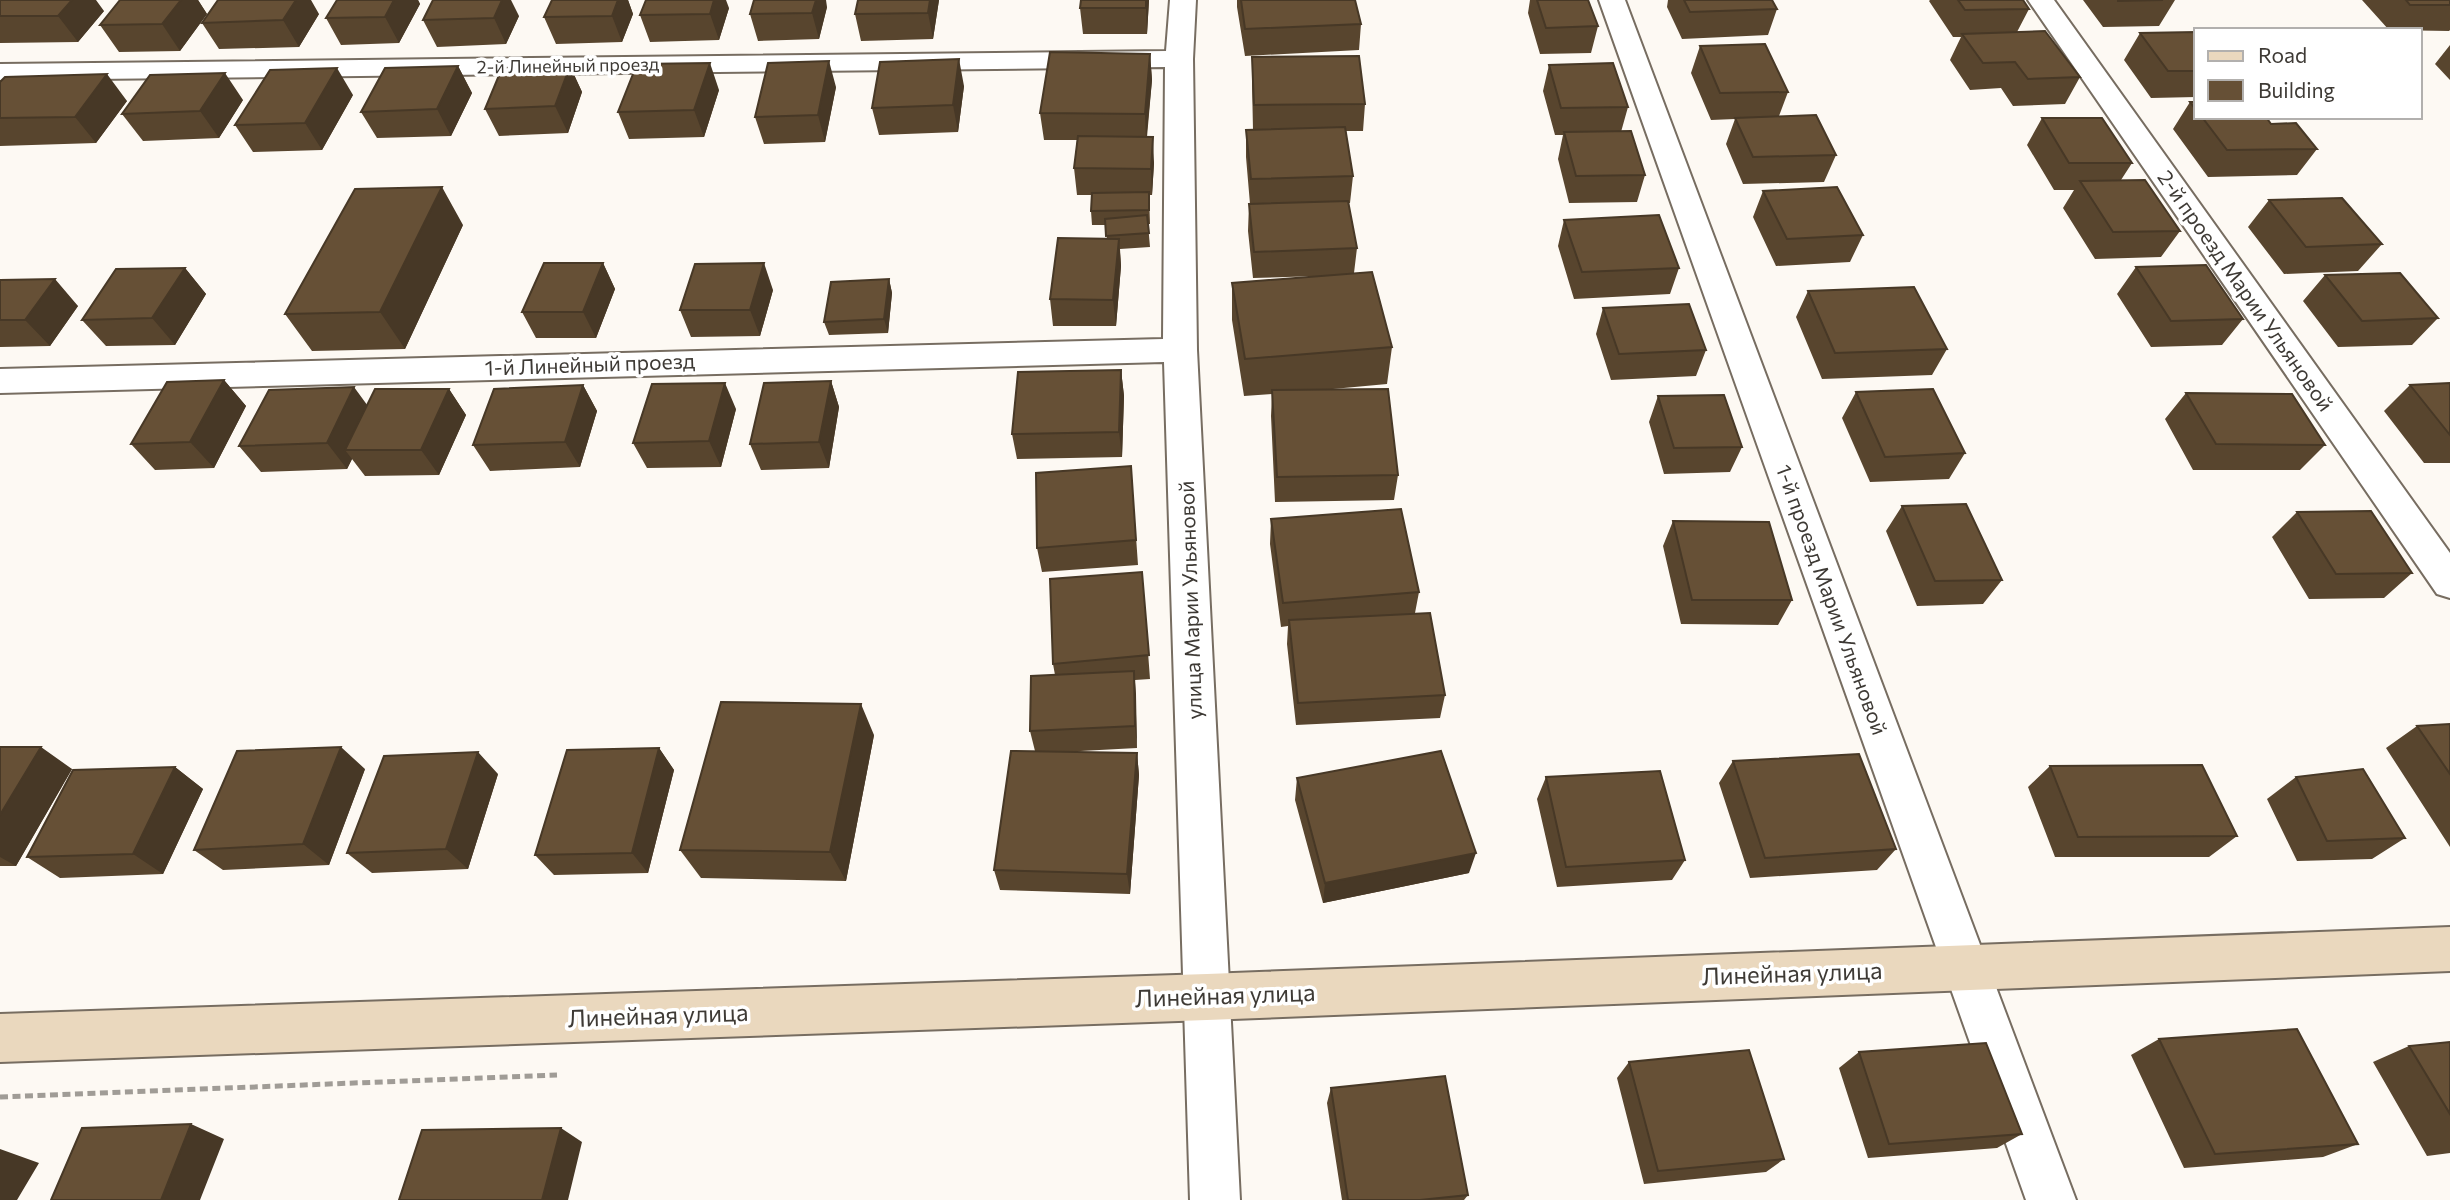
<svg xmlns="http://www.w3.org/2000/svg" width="2450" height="1200" font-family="Commissioner,sans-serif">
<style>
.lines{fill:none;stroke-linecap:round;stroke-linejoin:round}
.street-casing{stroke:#776d61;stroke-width:4}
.secondary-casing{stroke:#776d61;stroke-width:4}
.path{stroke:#a09c96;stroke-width:5;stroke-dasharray:8 4.5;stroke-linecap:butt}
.street{fill:#fff;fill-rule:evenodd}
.secondary{fill:#ead8be;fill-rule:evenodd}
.wall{fill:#58452e}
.shaded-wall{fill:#473826}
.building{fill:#665036;stroke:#473826;stroke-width:2}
.labels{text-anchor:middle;stroke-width:7;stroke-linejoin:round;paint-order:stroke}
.far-street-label{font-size:18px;fill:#3e3a35;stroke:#fff}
.street-label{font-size:21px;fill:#3e3a35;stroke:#fff}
.near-street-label{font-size:24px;fill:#3e3a35;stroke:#fff}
</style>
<rect width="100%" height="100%" fill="#fdf9f3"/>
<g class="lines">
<g class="street-casing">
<path id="street" d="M1170,0H1196L1193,59L1197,350L1240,1200H1190L1164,362L0,393V369L1163,339L1165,67L0,80V64L1166,51Z
M1599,0H1625L2076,1200H2026Z
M2028,0H2054L2450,553V598L2437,594Z"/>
</g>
<g class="secondary-casing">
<path id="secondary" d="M2450,927V971L1207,1020L0,1062V1014L1207,974Z"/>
</g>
<path class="path" d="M0,1097L557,1075"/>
<use href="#street" class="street"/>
<use href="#secondary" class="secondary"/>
</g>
<path class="wall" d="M0,0L104,11L78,42L0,43Z
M120,0H198L207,14L180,51L119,52L100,25Z
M337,0H418L420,4L399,43L341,45L326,18Z
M552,0H628L633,14L622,42L556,44L544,17Z
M858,0H939L933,39L861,41L855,14Z
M1081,0H1149L1147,34H1083L1080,8Z
M1237,0H1355L1361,24L1359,50L1245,56L1237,7Z
M1530,0H1588L1598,26L1591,53L1540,54L1528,13Z
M1668,0H1772L1777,9L1768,35L1682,39L1667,7Z
M1930,0H2023L2029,9L2017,32L2080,77L2065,104L2013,106L2001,88L1970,90L1950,60L1961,37H1953L1929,1Z
M2083,0H2175L2159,26L2103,27Z
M2362,0H2450V30L2449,31L2389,30Z
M827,7L819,39L758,41L750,14Z
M729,8L719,40L650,42L640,15Z
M319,14L299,47L219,49L202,23Z
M519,16L506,44L437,47L423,20Z
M2196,32V97L2151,98L2124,60L2140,33Z
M2450,45V80L2435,64Z
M1700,46L1788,92L1779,116L1836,155L1824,182L1743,184L1726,144L1735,119L1711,120L1691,73Z
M1150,54L1152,80L1147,137L1154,163L1152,195H1149L1150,224H1148L1150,247L1120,249L1121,266L1116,326H1053L1050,299L1107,239L1105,225H1092L1091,211L1092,195H1077L1074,168L1077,140H1044L1040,113Z
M1252,57L1365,104L1363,131H1346L1353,176L1350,203H1348L1357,248L1354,273L1392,347L1387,384L1322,390L1398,475L1394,500L1275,502L1271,416L1272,394L1244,396L1232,320V283L1318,276L1253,278L1248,231L1249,204H1250L1246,157V130H1253L1252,83Z
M1549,65L1628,107L1621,132L1645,175L1637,202L1569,203L1558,159L1563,135H1555L1543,91Z
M458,66L472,93L451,136L377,138L361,112Z
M570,66L582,92L568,133L499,136L485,109Z
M0,82L127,101L96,143L0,146Z
M964,86L958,132L879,135L872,108Z
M836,87L825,142L764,144L755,117Z
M719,90L704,137L629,139L618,112Z
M353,95L322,150L253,152L235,125Z
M243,100L219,138L143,141L122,114Z
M2190,102H2196V117H2266L2271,124L2317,149L2297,175L2208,177L2173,129Z
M2042,118L2132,163L2121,180L2180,231L2161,257L2095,259L2063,208L2074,190H2054L2027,145Z
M1763,191L1863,235L1850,262L1776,266L1753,217Z
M2269,200L2382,244L2358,271L2284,274L2248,227Z
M1564,220L1679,268L1670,294L1574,299L1558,246Z
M463,225L405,349L312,351L285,314Z
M603,263L615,289L596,338H536L522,312Z
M2136,267L2243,319L2222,345L2151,347L2117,294Z
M185,268L206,294L175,345L106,346L82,320Z
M2325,275L2438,318L2412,345L2338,347L2303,301Z
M889,279L892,293L888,333L829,335L824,322Z
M0,280L78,306L50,346L0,347Z
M773,290L760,336L691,337L680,310Z
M1808,291L1947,349L1932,375L1822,379L1796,317Z
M1603,308L1706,350L1696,376L1611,380L1596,334Z
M1121,370L1124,396L1122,457L1017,459L1012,434Z
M224,380L246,406L214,468L155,470L131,444Z
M831,381L839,407L829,468L761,470L750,444Z
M2450,383V463H2424L2384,411L2410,385Z
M583,385L597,411L580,467L490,471L473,445Z
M449,389L466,415L439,475L365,476L352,459L347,469L261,472L239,446L367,405Z
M1856,392L1965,453L1949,479L1870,482L1842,418Z
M2186,393L2325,445L2300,470H2193L2165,419Z
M1658,396L1742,447L1730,472L1664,474L1649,422Z
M736,409L721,467L647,468L633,443Z
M1131,466L1138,565L1042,572L1037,548Z
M1902,506L2002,580L1983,604L1917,606L1886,531Z
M2297,512L2412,573L2384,598L2309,599L2272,537Z
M1271,519L1419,592L1415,613L1445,695L1440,718L1296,725L1287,644L1288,626L1281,627L1270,544Z
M1673,521L1792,600L1778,625L1681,624L1663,546Z
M1142,572L1150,679L1135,680L1137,748L1062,752L1137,753L1139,775L1130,894L1000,890L994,870L1035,751L1030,731L1055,675L1053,664Z
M2450,724V847L2386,748L2417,726Z
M874,735L846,881L701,878L680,850Z
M0,747L72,769L16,866H0Z
M659,748L674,770L648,873L554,875L535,855Z
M1733,761L1896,849L1877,870L1750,878L1719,783Z
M2050,766L2237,836L2209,857H2055L2028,787Z
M175,767L203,789L163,874L60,878L27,857Z
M365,769L329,865L223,870L194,850Z
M498,774L468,869L372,873L347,853Z
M1546,777L1685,860L1672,880L1557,887L1537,799Z
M2296,777L2405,838L2372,859L2297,861L2267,799Z
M1297,778L1469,873L1323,903L1295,800Z
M2159,1039L2358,1144L2323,1157L2184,1168L2131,1055Z
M2450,1042V1153L2427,1156L2373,1062L2409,1046Z
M1859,1052L2022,1134L1997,1148L1868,1158L1839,1068Z
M1629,1062L1784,1159L1766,1172L1644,1184L1617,1078Z
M1331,1088L1468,1195L1464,1200H1342L1327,1103Z"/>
<path class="shaded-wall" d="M72,0H96L104,11L78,42L58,16Z
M181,0H198L207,14L180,51L162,24Z
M296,0H311L319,14L299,47L283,20Z
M394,0H418L420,4L399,43L385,17Z
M502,0H511L519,16L506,44L494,18Z
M618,0H628L633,14L622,42L612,16Z
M714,0H726L729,8L719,40L710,14Z
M816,0H826L827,7L819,39L812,13Z
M930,0H939L933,39L928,13Z
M1146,0H1149L1147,34L1146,8Z
M1150,54L1152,80L1146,141L1145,114Z
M959,59L964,86L958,132L953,105Z
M829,61L836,87L825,142L818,115Z
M710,63L719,90L704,137L694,110Z
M458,66L472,93L451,136L437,109Z
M570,66L582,92L568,133L555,106Z
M337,68L353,95L322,150L305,123Z
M225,73L243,100L219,138L200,111Z
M107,74L127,101L96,143L75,117Z
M1153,137L1154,163L1152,195L1151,169Z
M442,187L463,225L405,349L380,312Z
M1119,239L1121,266L1116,326L1113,300Z
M603,263L615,289L596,338L583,312Z
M764,263L773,290L760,336L750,310Z
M185,268L206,294L175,345L152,318Z
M55,279L78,306L50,346L25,320Z
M889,279L892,293L888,333L884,319Z
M1121,370L1124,396L1122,457L1119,432Z
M224,380L246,406L214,468L190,442Z
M831,381L839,407L829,468L819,442Z
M725,383L736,409L721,467L709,441Z
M583,385L597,411L580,467L565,442Z
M354,387L373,413L345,450L352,459L347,469L327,443Z
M449,389L466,415L439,475L421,450Z
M1134,671L1136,694L1137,748L1135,726Z
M861,704L874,735L846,881L830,852Z
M41,747L72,769L16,866L0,857V815Z
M341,747L365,769L329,865L303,844Z
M659,748L674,770L648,873L632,853Z
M478,752L498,774L468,869L446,849Z
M1137,753L1139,775L1130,894L1127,874Z
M175,767L203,789L163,874L133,854Z
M1476,853L1469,873L1323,903L1325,883Z
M191,1124L224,1139L200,1200H161Z
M561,1128L582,1142L568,1200H542Z
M0,1149L39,1163L17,1200H0Z"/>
<path class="building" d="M0,0H72L58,16H0Z
M120,0H181L162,24L100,25Z
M218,0H296L283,20L202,23Z
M337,0H394L385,17L326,18Z
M433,0H502L494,18L423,20Z
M552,0H618L612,16L544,17Z
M646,0H714L710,14L640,15Z
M754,0H816L812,13L750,14Z
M858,0H930L928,13L855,14Z
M1081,0H1146V8H1080Z
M1241,0H1355L1361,24L1245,29Z
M1537,0H1588L1598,26L1546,28Z
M1684,0H1772L1777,9L1690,12Z
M1958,0H2023L2029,9L1965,10Z
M2118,0H2163L2118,1Z
M2406,0H2450V5H2410Z
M2045,31L2080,77L2028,79L2015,62L1983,63L1962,34Z
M2196,32V71H2168L2140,33Z
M1765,44L1788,92L1720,93L1700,46Z
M1050,52L1150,54L1145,114L1040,113Z
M1359,56L1365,104L1254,105L1252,57Z
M959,59L953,105L872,108L880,62Z
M829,61L818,115L755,117L768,63Z
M710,63L694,110L618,112L637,64Z
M1613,63L1628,107L1561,108L1549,65Z
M458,66L437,109L361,112L385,68Z
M570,66L555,106L485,109L502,68Z
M337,68L305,123L235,125L270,70Z
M225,73L200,111L122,114L150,75Z
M107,74L75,117L0,118V82L5,77Z
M2190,102H2196V110Z
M1816,115L1836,155L1753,157L1735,118Z
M2202,117H2266L2271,124L2296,123L2317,149L2227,150Z
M2042,118H2102L2132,163H2069Z
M1345,127L1353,176L1251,179L1246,130Z
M1631,131L1645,175L1576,176L1564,132Z
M1078,136L1153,137L1151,169L1074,168Z
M2145,180L2180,231L2113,232L2080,181Z
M442,187L380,312L285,314L355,189Z
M1837,187L1863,235L1787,239L1763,191Z
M1149,192V210L1091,211L1092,193Z
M2342,198L2382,244L2306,247L2269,200Z
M1348,201L1357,248L1254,252L1249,204Z
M1147,215L1149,233L1106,236L1105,219Z
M1659,215L1679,268L1582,272L1564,220Z
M1058,238L1119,239L1113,300L1050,299Z
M544,263H603L583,312H522Z
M764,263L750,310H680L695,264Z
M2206,265L2243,319L2171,321L2136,267Z
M185,268L152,318L82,320L116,269Z
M1372,272L1392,347L1245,359L1232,283Z
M2400,273L2438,318L2362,321L2325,275Z
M55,279L25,320H0V280Z
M889,279L884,319L824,322L831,282Z
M1914,287L1947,349L1835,353L1808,291Z
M1689,304L1706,350L1619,354L1603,308Z
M1121,370L1119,432L1012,434L1018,372Z
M224,380L190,442L131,444L167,382Z
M831,381L819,442L750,444L764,383Z
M725,383L709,441L633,443L652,384Z
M2450,383V435L2410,385Z
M583,385L565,442L473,445L494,389Z
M354,387L327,443L239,446L269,390Z
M375,389H449L421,450H345Z
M1388,389L1398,475L1277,477L1272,390Z
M1933,389L1965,453L1885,457L1856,392Z
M2186,393L2292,394L2325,445L2216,444Z
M1724,395L1742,447L1674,448L1658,396Z
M1131,466L1136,540L1037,548L1036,473Z
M1966,504L2002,580L1935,581L1902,506Z
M1401,509L1419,592L1283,603L1271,519Z
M2371,511L2412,573L2336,574L2297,512Z
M1673,521L1769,522L1792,600H1692Z
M1142,572L1149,655L1053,664L1050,579Z
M1430,613L1445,695L1298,703L1289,620Z
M1134,671L1135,726L1030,731L1031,676Z
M721,702L861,704L830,852L680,850Z
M2450,724V774L2417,726Z
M0,747H41L0,815Z
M341,747L303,844L194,850L237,751Z
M659,748L632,853L535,855L567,750Z
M1011,751L1137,753L1127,874L994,870Z
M1441,751L1476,853L1325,883L1297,778Z
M478,752L446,849L347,853L384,756Z
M1859,754L1896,849L1765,858L1733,761Z
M2202,765L2237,836L2078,837L2050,766Z
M175,767L133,854L27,857L73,770Z
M2363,769L2405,838L2327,841L2296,777Z
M1660,771L1685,860L1566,867L1546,777Z
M2297,1029L2358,1144L2215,1154L2159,1039Z
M2450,1042V1114L2409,1046Z
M1986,1043L2022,1134L1889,1144L1859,1052Z
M1749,1050L1784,1159L1658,1171L1629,1062Z
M1445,1076L1468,1195L1420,1200H1348L1331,1088Z
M191,1124L161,1200H51L82,1128Z
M561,1128L542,1200H399L422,1130Z"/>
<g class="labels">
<g class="far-street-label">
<text transform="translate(568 66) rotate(-1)" y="6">2-й Линейный проезд</text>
</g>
<g class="street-label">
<text transform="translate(2245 291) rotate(55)" y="7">2-й проезд Марии Ульяновой</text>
<text transform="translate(590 365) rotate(-2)" y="7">1-й Линейный проезд</text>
<text transform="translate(1191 600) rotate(-92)" y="7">улица Марии Ульяновой</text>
<text transform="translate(1831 600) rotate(70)" y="7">1-й проезд Марии Ульяновой</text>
</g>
<g class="near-street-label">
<text transform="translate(1792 974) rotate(-2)" y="8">Линейная улица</text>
<text transform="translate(1225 996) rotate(-2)" y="8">Линейная улица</text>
<text transform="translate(658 1016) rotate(-2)" y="8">Линейная улица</text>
</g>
</g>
<rect x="2194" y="28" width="228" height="91" fill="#ffffff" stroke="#b2b0ae" stroke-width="2"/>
<rect x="2208" y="51" width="35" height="10" fill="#ead8be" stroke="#b2b0ae" stroke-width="2"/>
<text x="2258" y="63" font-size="21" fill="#3e3a35">Road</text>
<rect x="2208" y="80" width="35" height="21" fill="#665036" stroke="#b2b0ae" stroke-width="2"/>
<text x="2258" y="98" font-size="21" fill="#3e3a35">Building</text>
</svg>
